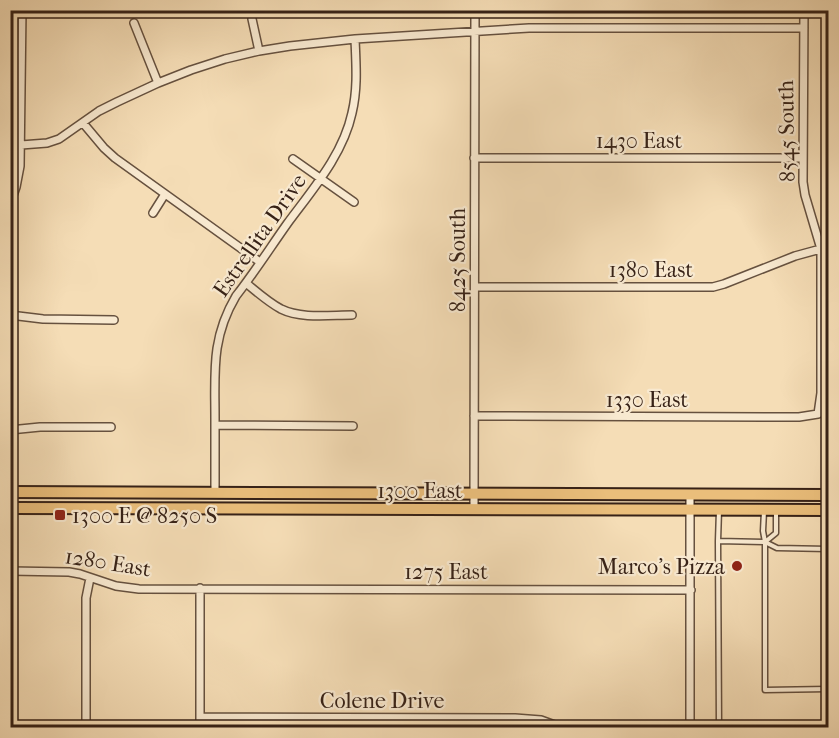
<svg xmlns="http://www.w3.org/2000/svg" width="839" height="738" font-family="'IM FELL French Canon',serif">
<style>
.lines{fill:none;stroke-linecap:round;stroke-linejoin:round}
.lane-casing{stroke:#66513f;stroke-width:7}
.street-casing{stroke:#66513f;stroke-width:10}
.primary-casing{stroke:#372217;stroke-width:14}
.lane{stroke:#f8e9d0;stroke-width:4}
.street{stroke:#f8e9d0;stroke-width:7}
.primary{stroke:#eabe7b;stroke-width:10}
.poi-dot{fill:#8f2418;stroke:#f8e9d0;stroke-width:2}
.labels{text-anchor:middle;stroke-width:4.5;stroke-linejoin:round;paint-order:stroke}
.street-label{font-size:22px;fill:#372217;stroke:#f8e9d0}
.poi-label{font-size:22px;fill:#372217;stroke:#f8e9d0;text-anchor:start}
</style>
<rect width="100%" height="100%" fill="#f5ddb6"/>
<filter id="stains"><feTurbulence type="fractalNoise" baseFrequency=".00333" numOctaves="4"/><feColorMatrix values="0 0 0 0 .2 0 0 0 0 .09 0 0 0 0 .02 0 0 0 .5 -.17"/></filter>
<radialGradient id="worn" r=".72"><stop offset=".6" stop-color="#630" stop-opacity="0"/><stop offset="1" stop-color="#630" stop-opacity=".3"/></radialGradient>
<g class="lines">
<g class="lane-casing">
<path id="lane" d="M719,510L718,541L765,542L777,548L828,549
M764,511L763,531L765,542L776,533V511
M718,541L719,728
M765,542V690L828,689"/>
</g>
<g class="street-casing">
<path id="street" d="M252,19L259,51
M134,23L158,83
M83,123L104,148L115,158L260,262
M21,145L47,143L59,139L99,111L117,102L158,83L191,70L225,59L259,51L290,46L355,39L529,28H804
M474,158H803
M293,159L354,202
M10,204L16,187L20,166L22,10
M153,213L165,194
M246,283C257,292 268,302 281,309C301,319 330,315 352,315
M475,287H713L724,284L795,256L828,247
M10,315L43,319L114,320
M474,416L799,417L818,414L821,393V249L805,195L803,182L804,10
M215,425L353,426
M10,430L40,427H111
M215,493C215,468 215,443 215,418C215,372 211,338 236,296C254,273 270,248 287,224C312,190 343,155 352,113C358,88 356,64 355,39
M474,509L475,10
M10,571L69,572L80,574L116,586L139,589L691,590
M200,717L515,718L541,720L563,728
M86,728V598L90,578
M200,728V588
M690,728V496"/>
</g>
<g class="primary-casing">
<path id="primary" d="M10,492L828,495
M10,508L828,510"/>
</g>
<use href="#lane" class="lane"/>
<use href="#street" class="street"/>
<use href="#primary" class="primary"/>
</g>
<g class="poi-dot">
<rect x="54" y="509" width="12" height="12" rx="3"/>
<circle cx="737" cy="566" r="6"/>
</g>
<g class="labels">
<g class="street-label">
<text transform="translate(786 131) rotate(-91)" y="8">8545 South</text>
<text x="639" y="148">1430 East</text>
<text transform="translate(259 235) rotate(-55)" y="8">Estrellita Drive</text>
<text transform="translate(457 260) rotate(-90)" y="8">8425 South</text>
<text x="651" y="277">1380 East</text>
<text x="647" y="407">1330 East</text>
<text x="420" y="498">1300 East</text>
<text transform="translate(108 562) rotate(9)" y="8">1280 East</text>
<text x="446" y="579">1275 East</text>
<text x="382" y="708">Colene Drive</text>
</g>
<g class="poi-label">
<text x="72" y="523">1300 E @ 8250 S</text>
<text x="725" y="574" text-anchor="end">Marco's Pizza</text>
</g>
</g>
<rect width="839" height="738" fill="none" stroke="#f5ddb6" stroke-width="36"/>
<rect x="12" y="12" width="815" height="714" fill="none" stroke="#372217" stroke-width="3"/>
<rect x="18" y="18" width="803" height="702" fill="none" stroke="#372217" stroke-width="1.5"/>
<rect width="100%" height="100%" filter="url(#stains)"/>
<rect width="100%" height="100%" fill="url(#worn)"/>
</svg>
